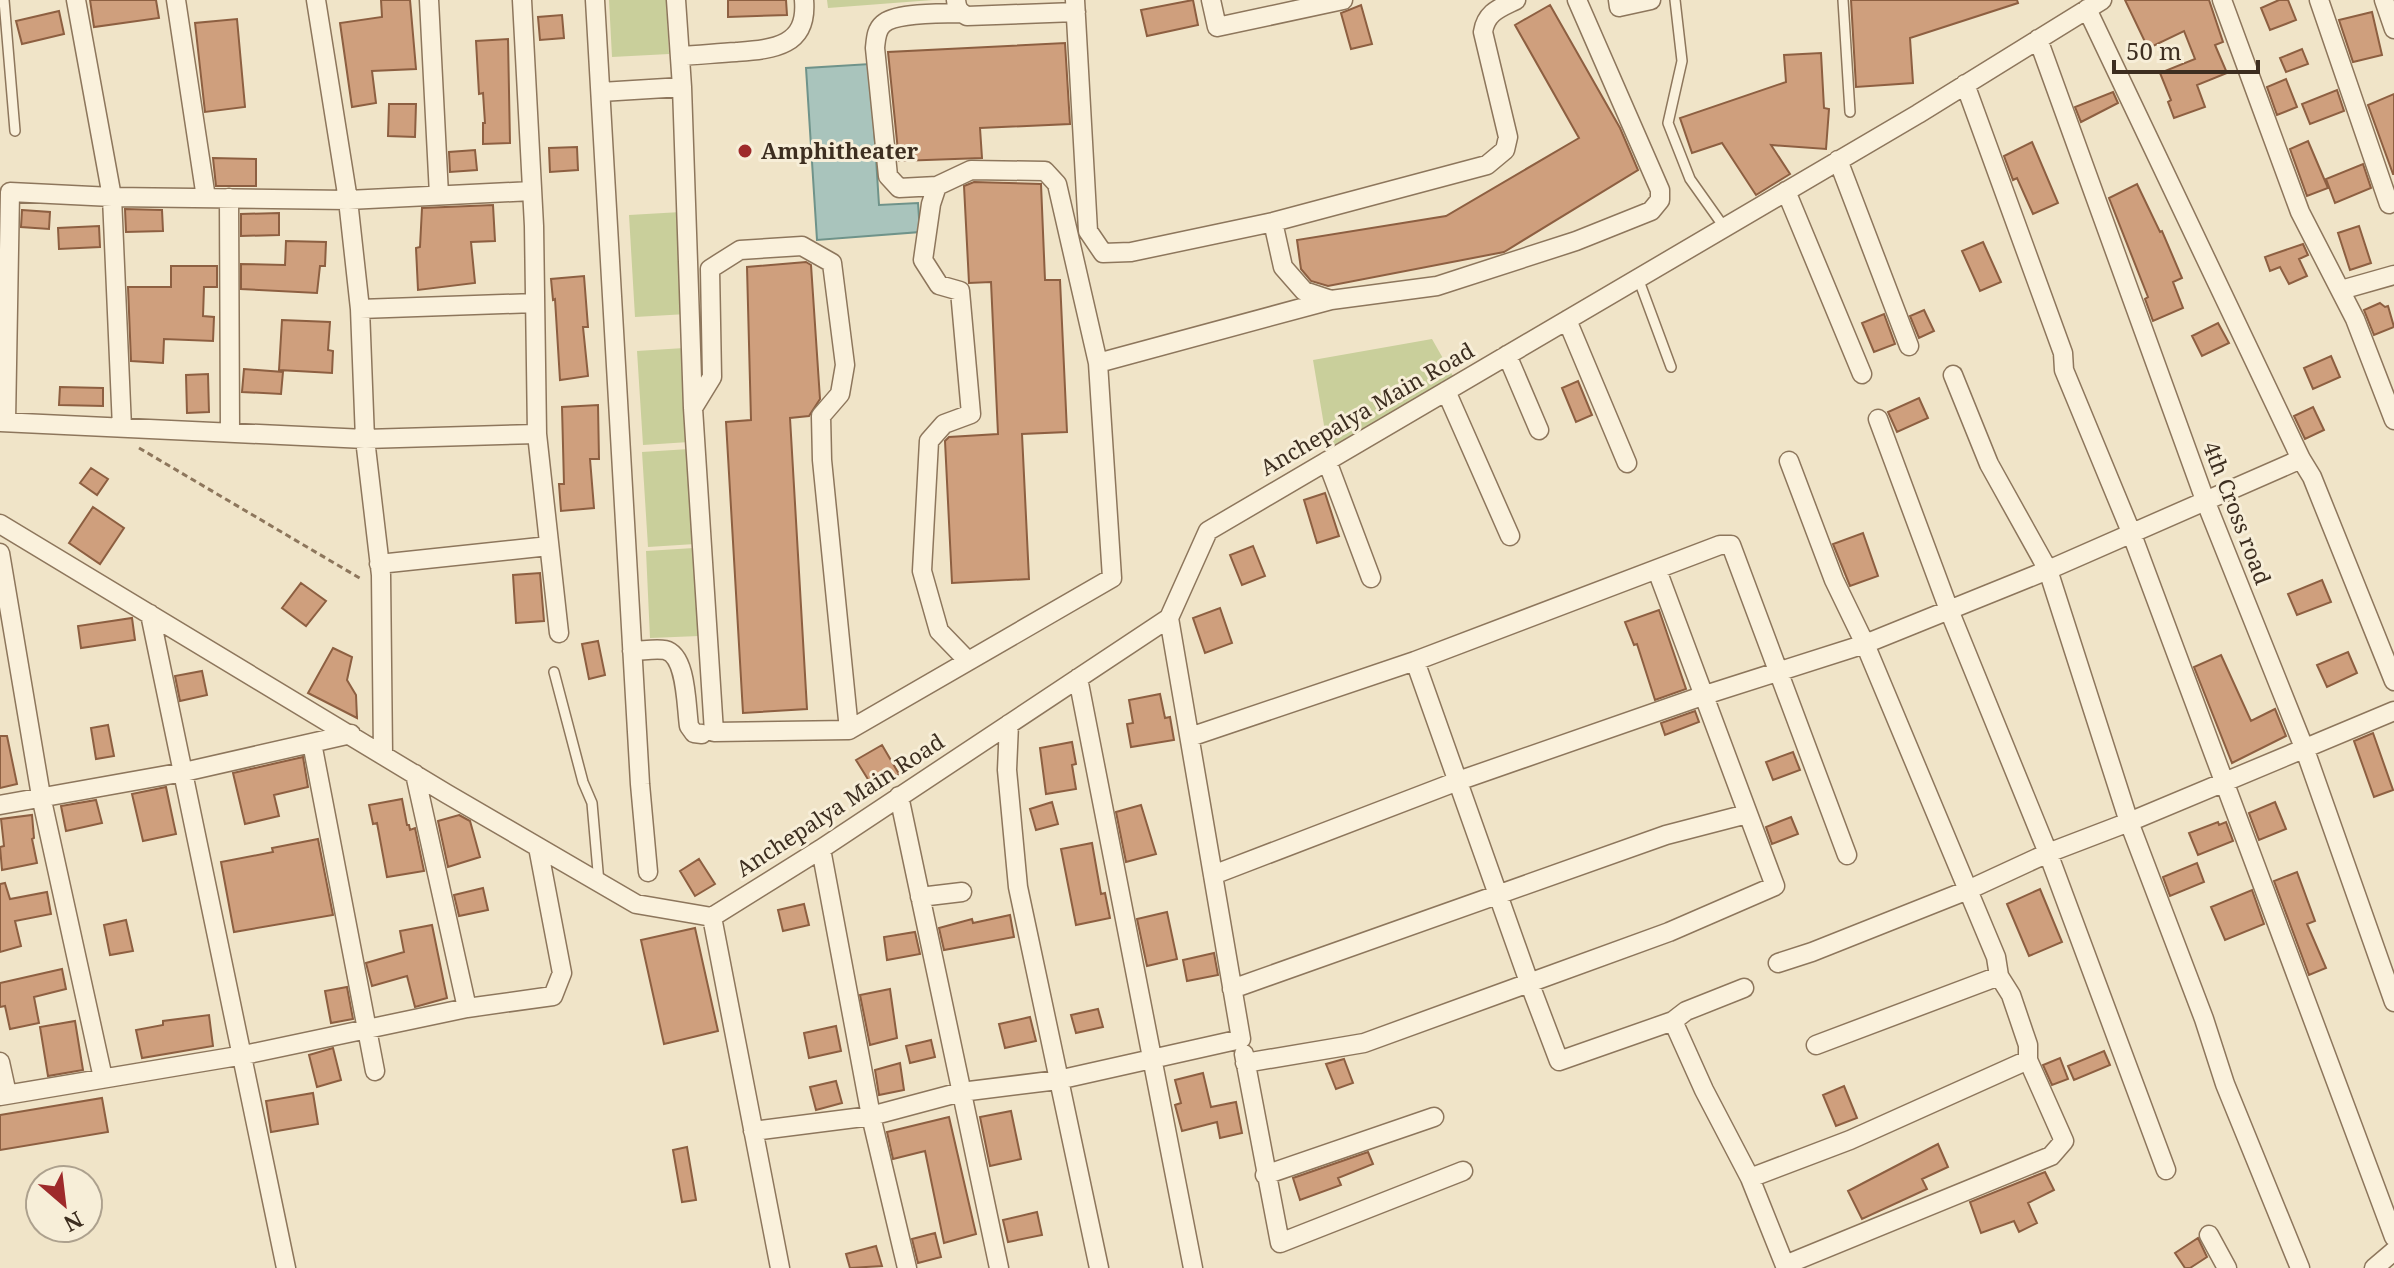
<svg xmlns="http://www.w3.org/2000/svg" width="2394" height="1268" font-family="'Noto Serif',serif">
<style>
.green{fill:#c9cf9b}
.water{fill:#a9c4bc;stroke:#6f938a;stroke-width:2}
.building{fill:#cf9f7d;stroke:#8d5f41;stroke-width:2}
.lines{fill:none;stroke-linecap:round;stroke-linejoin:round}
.lane-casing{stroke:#8d765c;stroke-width:12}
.street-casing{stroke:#8d765c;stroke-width:21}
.path{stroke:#8d765c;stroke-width:3;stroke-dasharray:6 4;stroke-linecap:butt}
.lane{stroke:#faf1dc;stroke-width:9}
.street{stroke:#faf1dc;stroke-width:18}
.poi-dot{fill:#9e2a2b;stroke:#f7eed8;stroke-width:3}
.labels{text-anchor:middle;stroke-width:6;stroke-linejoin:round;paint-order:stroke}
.poi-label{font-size:22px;font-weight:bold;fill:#3d2e20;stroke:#f7eed8;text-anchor:start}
.street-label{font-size:22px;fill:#3d2e20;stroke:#f7eed8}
</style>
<rect width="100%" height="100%" fill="#f0e4c8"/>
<path class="green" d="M609,0H666L669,54L612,57Z
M827,0H933L828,8Z
M681,212L687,314L635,317L629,215Z
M1432,339L1453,376L1328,449L1313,360Z
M684,348L689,442L643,445L637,351Z
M689,449L695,544L648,547L642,452Z
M694,548L699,636L650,638L646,551Z"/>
<path class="water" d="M870,64L879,205L918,203L920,232L817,240L806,68Z"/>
<path class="building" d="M90,0H156L159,18L94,27Z
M381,0H410L416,69L372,71L376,103L352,107L340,23L382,17Z
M728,0H786L787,15L728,17Z
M1193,0L1198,25L1147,36L1141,10Z
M1851,0H2017L2018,3L1910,38L1913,83L1856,87Z
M2125,0H2209L2223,42L2215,45L2227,73L2197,85L2205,107L2174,118L2168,102L2171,100L2160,73L2195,59L2184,31L2153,46H2147Z
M2279,0H2288L2296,20L2270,30L2261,8Z
M1361,5L1372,44L1351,49L1341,13Z
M1550,5L1620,128L1638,170L1504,252L1328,286L1311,281L1301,269L1297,240L1446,216L1579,138L1515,25Z
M59,11L64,34L22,44L16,21Z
M2372,12L2382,55L2353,62L2339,20Z
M562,15L564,38L540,40L538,17Z
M237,19L245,107L205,112L195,23Z
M508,39L510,143L483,144V123H485L483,93L479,94L476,41Z
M1065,43L1070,124L980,128L982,158L899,161L888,52Z
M2302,49L2308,64L2286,72L2280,58Z
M1821,53L1824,108L1829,109L1826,149L1771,145L1790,174L1756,195L1722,143L1692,153L1680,118L1786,82L1784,55Z
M2286,79L2297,107L2277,115L2267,87Z
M2337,90L2344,111L2310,124L2302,104Z
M2113,92L2118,103L2081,122L2075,107Z
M2394,94V174H2393L2368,105Z
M389,104H416L415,137L388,136Z
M2308,141L2328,188L2307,196L2290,149Z
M2032,142L2058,203L2033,214L2017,178L2013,180L2004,156Z
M577,147L578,170L550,172L549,148Z
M475,150L477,170L450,172L449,152Z
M213,158L256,159V186H216Z
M2363,164L2371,188L2335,203L2326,179Z
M974,182L1041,184L1045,280H1060L1067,432L1022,434L1029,579L952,583L945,441L949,437L998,434L991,282L969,283L964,186Z
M2137,184L2160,232L2162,231L2182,278L2173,282L2183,308L2153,321L2145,299L2148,297L2109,198Z
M493,205L495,241L471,242L475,283L418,290L416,248L420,247L422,208Z
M125,209L162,210L163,231L126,232Z
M22,210L50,212L49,229L21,227Z
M279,213V235L241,236V214Z
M99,226L100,247L59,249L58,228Z
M2359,226L2371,263L2350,270L2338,233Z
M286,241L326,242L325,266H320L317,293L241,289V264L285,265Z
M1983,242L2001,282L1980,291L1962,251Z
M2303,244L2308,255L2299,259L2307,276L2289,284L2280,267L2270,271L2265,257Z
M806,262L811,265L820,399L809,416L790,418L807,709L743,713L726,422L751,420L747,267Z
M171,266H217V287H204L203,316L214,317L213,341L164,339L163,363L131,361L128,287H171Z
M584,276L588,327H583L588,376L560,380L555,299L553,300L551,279Z
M2380,303L2385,307L2388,306L2394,327L2374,335L2364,310Z
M1924,310L1934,331L1919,338L1910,316Z
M1884,314L1895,344L1874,352L1862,323Z
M282,320L330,322L328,350L333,351L332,373L279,370Z
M2218,323L2229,343L2202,356L2192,336Z
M2331,356L2340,377L2313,389L2304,368Z
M244,369L283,372L281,394L242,392Z
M208,374L209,412L187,413L186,375Z
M1578,381L1592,415L1576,422L1562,388Z
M60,387L103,388V406L59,405Z
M1919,398L1928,418L1897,432L1888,412Z
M598,405L599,459H590L594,508L561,511L559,484H564L562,407Z
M2313,407L2324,430L2305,439L2294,416Z
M91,468L108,479L97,495L80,483Z
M1325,493L1339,536L1317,543L1304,500Z
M93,507L124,528L100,564L69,543Z
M1863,533L1878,576L1850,586L1833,544Z
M1253,546L1265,576L1242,585L1230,555Z
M540,573L544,621L516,623L513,575Z
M2322,580L2331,602L2297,615L2288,594Z
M301,583L326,601L306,626L282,608Z
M1220,608L1232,643L1205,653L1193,618Z
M1659,610L1686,689L1655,700L1637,644L1634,645L1625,622Z
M132,618L135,640L81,648L78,626Z
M598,641L605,675L589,679L582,644Z
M333,648L352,657L347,680L356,695L357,718L308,693Z
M2348,652L2357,673L2327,687L2317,665Z
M2221,655L2251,721L2275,709L2286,736L2232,763L2194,667Z
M202,671L207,695L180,701L175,676Z
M1160,694L1165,718L1170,717L1174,740L1131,747L1127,724L1133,723L1129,700Z
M1695,711L1699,722L1665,735L1661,723Z
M108,725L114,756L96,759L91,728Z
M2373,733L2393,790L2374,797L2354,741Z
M0,736H7L17,784L0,788Z
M1072,742L1076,764L1072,765L1076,789L1046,794L1040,748Z
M882,745L899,774L874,789L856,760Z
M1793,752L1800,770L1773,780L1766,762Z
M303,757L308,787L274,795L279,816L245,824L233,773Z
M166,787L176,834L143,841L132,794Z
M402,799L407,825H409L410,830L415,828L424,871L387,877L377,823L373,824L369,805Z
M96,800L102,823L66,831L61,806Z
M1052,802L1058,824L1036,830L1030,809Z
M2275,802L2286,829L2259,840L2249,813Z
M1141,805L1156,854L1126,862L1116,812Z
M32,815L34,838L32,839L37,863L2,870L0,847L4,846L1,819Z
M459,815L470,821L480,857L448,867L438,821Z
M1791,817L1798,834L1772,844L1766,827Z
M2218,822L2219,825L2226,822L2233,841L2198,855L2189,833Z
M318,839L333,915L234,932L221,862L273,852L272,848Z
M1092,843L1101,894L1105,893L1110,918L1076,925L1061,849Z
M699,859L715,884L695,896L680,871Z
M2197,863L2204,882L2170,896L2163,877Z
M2297,872L2315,921L2307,924L2326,968L2309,975L2274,881Z
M5,883L10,899L47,892L51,914L15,921L21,946L0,952V884Z
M483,888L488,910L459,916L454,895Z
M2040,889L2062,942L2029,956L2007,904Z
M2252,890L2264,924L2225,940L2211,907Z
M804,904L809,925L783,931L778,910Z
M1167,912L1177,959L1147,966L1137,919Z
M1010,915L1014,937L944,950L939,928L972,919L973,923Z
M126,920L133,951L110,955L104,925Z
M432,925L447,998L415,1007L407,976L372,986L366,963L404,952L400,931Z
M695,928L718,1031L664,1044L641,940Z
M915,932L920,954L887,960L884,937Z
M1214,953L1218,975L1187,981L1183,960Z
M62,969L66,989L34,997L39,1023L10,1029L5,1006L0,1007V983Z
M347,987L353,1019L331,1023L325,991Z
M890,989L897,1038L870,1045L860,995Z
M1098,1009L1103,1027L1076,1033L1071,1015Z
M209,1015L213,1046L142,1058L136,1030L163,1025V1021Z
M1030,1017L1036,1041L1005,1048L999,1024Z
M75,1021L83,1070L48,1076L40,1027Z
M836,1026L841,1051L809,1058L804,1033Z
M931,1040L935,1057L910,1063L906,1046Z
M333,1048L341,1080L317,1087L309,1055Z
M2104,1051L2110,1065L2074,1080L2068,1066Z
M2060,1058L2068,1079L2052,1085L2043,1065Z
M1344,1059L1353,1083L1336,1089L1326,1064Z
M900,1063L904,1090L879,1095L875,1070Z
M1203,1073L1211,1107L1236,1102L1242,1133L1220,1138L1217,1122L1182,1131L1175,1105L1181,1103L1175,1080Z
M836,1081L842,1103L816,1110L810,1087Z
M1844,1086L1857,1118L1836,1126L1823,1095Z
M313,1093L318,1124L271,1132L266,1101Z
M102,1098L108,1132L0,1150V1115Z
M1011,1111L1021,1159L990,1166L980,1117Z
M949,1117L976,1234L944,1243L925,1151L893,1159L887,1132Z
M1938,1144L1948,1167L1922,1179L1927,1189L1862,1219L1848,1191Z
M687,1147L696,1200L682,1202L673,1150Z
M1368,1152L1373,1164L1338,1178L1341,1185L1300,1200L1293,1178Z
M2045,1172L2054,1190L2028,1203L2037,1223L2019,1232L2014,1221L1981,1233L1970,1202Z
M1037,1212L1042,1235L1008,1242L1003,1220Z
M935,1233L941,1257L918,1263L912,1239Z
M2198,1238L2207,1257L2190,1268H2185L2175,1253Z
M876,1246L882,1266L850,1268L846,1254Z"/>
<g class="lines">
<g class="lane-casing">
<path id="lane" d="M4,0L15,131
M1675,0L1682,61L1668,123L1690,179L1724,227
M1843,0L1850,112
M1638,278L1671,367
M554,672L583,782L592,803L599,883"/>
</g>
<g class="street-casing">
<path id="street" d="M76,0L112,197L122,428
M176,0L206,198
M316,0L348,200L360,309L365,439L381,575L383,754
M429,0L439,195
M522,0L534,226L537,434L559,633
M595,0L640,784L648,872
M676,0L682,87L693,408L714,732L849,730L1112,578L1098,363L1057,184L1045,171L971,170L937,186L931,204L923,260L939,285L960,291L971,414L944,424L929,441L922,571L939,631L968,661
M956,0C957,9 959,12 967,16L1076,12
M1075,0L1088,231L1103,253L1131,252L1273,222L1487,165L1505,150L1508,137L1483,32C1486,12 1500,8 1516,0
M1211,0L1217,27L1343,0
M1618,0L1619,7L1651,0
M2222,0L2300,212L2355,319L2394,420
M2319,0L2389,204
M2384,0L2394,29
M2087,9L2301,459L2312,477L2394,681
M2038,39L2205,500L2305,750L2394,1002
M680,56C699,55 718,53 736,52C773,49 808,47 804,0
M1965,84L2063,353L2064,370L2131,532L2394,1237
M601,92L682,87
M1838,160L1909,346
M937,186L899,188L888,176L875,48C876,39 876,30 883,24C896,12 943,14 961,13
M1786,191L1862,374
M229,198L230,432
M1273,222L1283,267L1304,291L1331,300L1437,286L1576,241L1651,211L1660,200V190L1577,0
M2341,290L2394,275
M360,309L535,303
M1567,320L1627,463
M1507,355L1539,430
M1098,363L1331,300
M1953,375L1989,464L2048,570L2129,822L2204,1019L2225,1084L2300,1268
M1446,391L1510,536
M693,408L712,377L710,269L740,250L802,246L832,263L845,365L840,394L821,416L822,460L849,730
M1878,419L1949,610L2048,853L2166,1170
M0,422L365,439L537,434
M6,422L10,192L112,197L348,200L532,191
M1327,461L1371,578
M0,524L447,794L636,904L712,917
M0,553L41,796L103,1078
M379,564L549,546
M150,614L286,1268
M632,651C642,651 655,648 665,650C687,655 686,706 689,726L694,733L702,734
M1415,661L1720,545H1731L1847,855
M1078,678L1193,1268
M1009,724L1007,770L1018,887L1099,1268
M1190,737L1415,661L1529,982L1559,1061L1673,1021L1704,1090L1750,1178L1786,1268
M312,743L375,1071
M415,774L467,1008
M899,796L999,1268
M0,805L184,772L351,734
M821,849L871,1116L907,1268
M1213,875L1458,781L1705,695L1865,644L2048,570L2301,459
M920,897L962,892
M712,917L821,849L1169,618L1208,531L1918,114L2102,0
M712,917L780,1268
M1778,963L1812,952L1968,890L2048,853L2129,822L2394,711
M1232,989L1666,835L1747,814
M1673,1021L1686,1011L1744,988
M1816,1045L1999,976
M1244,1054L1280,1243L1463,1171
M0,1062L7,1094
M1245,1063L1364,1043L1669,932L1775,886L1657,570
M0,1096L244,1055L467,1008L553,996L562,973L538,847
M753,1131L871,1116L961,1092L1058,1080L1241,1039L1169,618
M1265,1175L1434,1117
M1750,1178L1850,1140L2028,1060
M2209,1235L2227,1268
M1785,1265L2051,1156L2064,1141L2028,1060V1045L2011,995L1999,976L1996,957L1865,644L1834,580L1789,461
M2374,1268L2394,1251"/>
</g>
<path class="path" d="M139,448L363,580"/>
<use href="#lane" class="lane"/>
<use href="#street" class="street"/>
</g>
<circle class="poi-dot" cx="745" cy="151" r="8"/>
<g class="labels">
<g class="poi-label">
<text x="761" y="159">Amphitheater</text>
</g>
<g class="street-label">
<text transform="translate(1367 409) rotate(-30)" y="8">Anchepalya Main Road</text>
<text transform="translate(2237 513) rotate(69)" y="8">4th Cross road</text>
<text transform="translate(840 805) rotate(-33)" y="8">Anchepalya Main Road</text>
</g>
</g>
<g transform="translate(64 1204) rotate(152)"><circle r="38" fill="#f7eed8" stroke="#ada18e" stroke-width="2"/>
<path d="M0-6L14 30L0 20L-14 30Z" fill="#9e2a2b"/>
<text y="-12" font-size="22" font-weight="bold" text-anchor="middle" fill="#3d2e20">N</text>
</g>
<path d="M2114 60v12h144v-12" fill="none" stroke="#3d2e20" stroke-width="4"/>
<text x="2126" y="60" font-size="24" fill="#3d2e20" stroke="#f7eed8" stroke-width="6" paint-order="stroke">50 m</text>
</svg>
